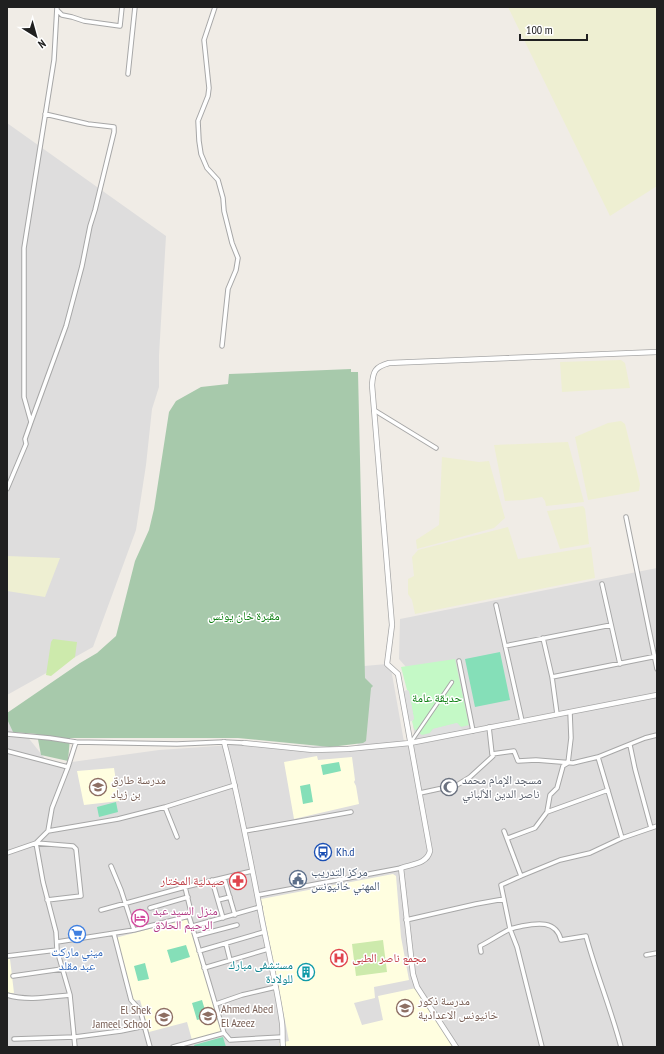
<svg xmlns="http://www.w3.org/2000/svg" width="664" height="1054" font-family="'PT Sans Narrow','Noto Naskh Arabic',sans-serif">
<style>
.residential{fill:#dedddd;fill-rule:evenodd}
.education{fill:#fffee0}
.farmland{fill:#eeefd2}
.grass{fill:#cdeaac}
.cemetery{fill:#a7c9ab}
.park{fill:#c4f9c6}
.pitch{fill:#85dfb8}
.parking{fill:#e0e0e0}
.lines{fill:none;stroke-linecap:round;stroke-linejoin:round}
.pedestrian-casing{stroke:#a7a7a7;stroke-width:4.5}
.minor-casing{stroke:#a7a7a7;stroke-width:5.5}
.tertiary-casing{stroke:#a7a7a7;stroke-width:6}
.pedestrian{stroke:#fff;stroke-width:2.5}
.minor{stroke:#fff;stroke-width:3.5}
.tertiary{stroke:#fff;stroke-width:4.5}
.labels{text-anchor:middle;stroke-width:3;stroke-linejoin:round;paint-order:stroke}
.park-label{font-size:12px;fill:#0c7f11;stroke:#fff}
.education-label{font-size:12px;fill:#785e54;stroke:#fff;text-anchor:start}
.worship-label{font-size:12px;fill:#5b616d;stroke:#fff;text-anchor:start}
.transit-label{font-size:12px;fill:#164399;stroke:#fff;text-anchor:start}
.service-label{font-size:12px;fill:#4e5e75;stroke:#fff;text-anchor:start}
.health-label{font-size:12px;fill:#be3a42;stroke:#fff;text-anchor:end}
.hotel-label{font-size:12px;fill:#b23c85;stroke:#fff;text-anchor:start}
.shop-label{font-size:12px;fill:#366cbe;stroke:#fff}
.culture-label{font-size:12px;fill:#0d838f;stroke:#fff;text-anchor:end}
</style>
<rect width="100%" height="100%" fill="#f0ece6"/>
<path class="residential" d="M7,123L166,236L159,355V387L152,409L146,465L136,530L93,647L7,695Z
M657,568V691L654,692H657V1047H7V711L50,765L159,750L246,744L357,747L368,693L365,679L364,666L387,664L390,663L404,742L415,740L406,667L399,659L400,619ZM581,707L575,709L421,739V738Z"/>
<path class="education" d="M317,756L318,760L352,757L355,780L354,782L356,786L359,804L294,819L284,762Z
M114,768L119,801L84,805L77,771Z
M393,874L396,876L401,937L409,980L374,987L375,998L354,1003L362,1025L383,1020L378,996L416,988L454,1047H280L279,1043L289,1041L261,899Z
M187,919L205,975L222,1032L192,1040L187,1022L149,1032L140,1000L133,1001L132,1000L115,938Z
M7,959H10L14,993H7Z"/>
<path class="farmland" d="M508,7H657V186L610,216Z
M621,360L625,363L630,388L562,392L560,362Z
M621,421L625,424L640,484L639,491L588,500L575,437L608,423Z
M568,442L584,502L546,506L545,501L542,497L523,500L505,501L494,445Z
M442,457L479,462L489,461L505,518L494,528L417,549L416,540L439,525Z
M583,506L585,509L589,544L560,549L547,511Z
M508,527L518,559L591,547L595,578L415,614L412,600L408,594V579L414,576L412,557L418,550Z
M7,556L60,558L45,597L7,591Z"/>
<path class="grass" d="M53,639L77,642L75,657L51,676L46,675L51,642Z
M383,940L387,972L356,976L352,944Z"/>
<path class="cemetery" d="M351,369V372H358L365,678L373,686L371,688L366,741L363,743L330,747L238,738H70L68,761L41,755L37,734L13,732L7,719V713L80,663L97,653L116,636L135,561L149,530L154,509L169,412L176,401L201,387L228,384L229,374Z"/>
<path class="park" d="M455,659L469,725L461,727L457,723L433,729L430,733L422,735L414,729L412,721L414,719L409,692L407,690L401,667Z"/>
<path class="pitch" d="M500,652L510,700L475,707L465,659Z
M339,762L341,771L323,775L321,765Z
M310,784L313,802L303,804L300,786Z
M116,802L118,812L99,817L97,807Z
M186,945L190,957L171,963L167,950Z
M145,963L149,979L138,981L134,966Z
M202,1000L207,1017L197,1020L192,1003Z
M223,1037L226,1047H195L194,1045Z"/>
<path class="parking" d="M407,690L409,691L414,719L412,721L406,722L401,692Z
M457,723L461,727L462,733L432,740L430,733L433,729Z"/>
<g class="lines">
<g class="pedestrian-casing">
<path id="pedestrian" d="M411,742L452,682"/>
</g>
<g class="minor-casing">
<path id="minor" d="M215,7L204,40L209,88L208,96L198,121L199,141L201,154L207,168L218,180L223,198L224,211L232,243L238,258L236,270L228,289L222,346
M57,10L62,15L72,17L84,21L120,26L122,7
M128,74L135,7
M374,410L436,448
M31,422L24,397V248L54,60L57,7
M7,489L26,444L25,439L31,422L66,326L82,266L90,226L95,210L114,132V127L88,124L45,114
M626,517L657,669
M602,584L620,664
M496,605L522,721
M543,638L552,677L557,714
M505,646L611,625
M459,661L473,731
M552,677L657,656
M489,727L492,754
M7,734L50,738L76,742L177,744L224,742L244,743
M630,745L635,769L651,828
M7,751L68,767
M598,757L622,838
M420,793L457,785L470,777L493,756L492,754L514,751L518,761L536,760L573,763L598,757L645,738L657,735
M165,807L177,837
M547,812L608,790
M48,831L118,819L165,807L235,785
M245,831L351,812
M504,831L521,876
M508,838L535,828L547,812L550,795L557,788L563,766L568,763L571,738L570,712
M7,853L36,843L73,846L76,849L81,896L47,900
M111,866L121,890L134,930
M224,878L235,915
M212,880L223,918
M185,887L191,912L189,916L224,1033L230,1040L282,1037
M258,895L401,868
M218,900L230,897
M150,908L188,897
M101,910L185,887L252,871
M406,920L476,904L504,899
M193,926L260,907
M114,934L131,1000L140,1010L150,1047
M195,936L237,925
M57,942L134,930L189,916
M226,944L230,960
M199,951L264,932
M481,952L480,946C490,941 500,934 510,929C513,928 518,927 522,926C537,923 556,920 561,940L586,936C596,973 611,1009 621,1047
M646,955L657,953
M7,956L57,950
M204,968L268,949
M13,976L62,969
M7,995C27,1001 49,997 70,995
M216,1004L242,995L276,987
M14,1039L75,1037L121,1031L145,1026
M75,1047L70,995L57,950L56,932L43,882L36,843L48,831L52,808L68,767L76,742
M173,1047L224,1033
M542,1047L517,947L510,929L501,885L521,876L560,860L590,853L622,838L657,826"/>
</g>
<g class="tertiary-casing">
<path id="tertiary" d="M224,742C239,799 250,857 261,915C268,951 277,987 282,1023C283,1031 282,1039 283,1047
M244,743L313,750L348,749L410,743L657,695
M456,1047L417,987L413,974L401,868C412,864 427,864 430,851L398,674L387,664L392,625L372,385C373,371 375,367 389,363L657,352"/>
</g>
<use href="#pedestrian" class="pedestrian"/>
<use href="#minor" class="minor"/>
<use href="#tertiary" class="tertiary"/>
</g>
<defs>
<g id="school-ring" transform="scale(0.9)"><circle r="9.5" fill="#fff" stroke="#8d6e63" stroke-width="1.5"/><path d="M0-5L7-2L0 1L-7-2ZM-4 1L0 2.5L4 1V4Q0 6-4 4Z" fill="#8d6e63"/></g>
<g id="mosque-ring" transform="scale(0.9)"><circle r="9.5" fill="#fff" stroke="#6b7280" stroke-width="1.5"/><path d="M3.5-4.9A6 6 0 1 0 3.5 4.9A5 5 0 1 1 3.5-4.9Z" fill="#6b7280"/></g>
<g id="bus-ring" transform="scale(0.9)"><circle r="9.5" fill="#fff" stroke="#1a4fb4" stroke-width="1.5"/><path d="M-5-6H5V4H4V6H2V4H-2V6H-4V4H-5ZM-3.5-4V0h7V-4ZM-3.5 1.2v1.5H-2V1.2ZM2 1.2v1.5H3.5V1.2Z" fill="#1a4fb4"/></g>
<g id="civic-ring" transform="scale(0.9)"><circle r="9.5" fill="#fff" stroke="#5c6f8a" stroke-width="1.5"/><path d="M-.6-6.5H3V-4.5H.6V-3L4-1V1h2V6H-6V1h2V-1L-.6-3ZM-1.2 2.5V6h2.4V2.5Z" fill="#5c6f8a"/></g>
<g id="pharmacy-ring" transform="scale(0.9)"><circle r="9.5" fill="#fff" stroke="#e0444e" stroke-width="1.5"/><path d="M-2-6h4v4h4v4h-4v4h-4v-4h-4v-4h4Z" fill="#e0444e"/></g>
<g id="hotel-ring" transform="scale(0.9)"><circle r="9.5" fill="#fff" stroke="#d1479c" stroke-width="1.5"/><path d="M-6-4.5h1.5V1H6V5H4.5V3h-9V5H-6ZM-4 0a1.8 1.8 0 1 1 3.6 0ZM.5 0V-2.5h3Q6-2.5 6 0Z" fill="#d1479c"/></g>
<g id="supermarket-ring" transform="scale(0.9)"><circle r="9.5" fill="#fff" stroke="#3f7fe0" stroke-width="1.5"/><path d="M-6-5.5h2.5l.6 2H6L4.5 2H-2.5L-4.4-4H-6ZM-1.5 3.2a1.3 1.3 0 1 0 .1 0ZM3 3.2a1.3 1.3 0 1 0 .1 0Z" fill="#3f7fe0"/></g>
<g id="hospital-ring" transform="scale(0.9)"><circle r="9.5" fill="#fff" stroke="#e0444e" stroke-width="1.5"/><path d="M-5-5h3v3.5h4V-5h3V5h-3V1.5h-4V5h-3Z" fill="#e0444e"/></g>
<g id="building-ring" transform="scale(0.9)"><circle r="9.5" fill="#fff" stroke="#0f9aa8" stroke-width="1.5"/><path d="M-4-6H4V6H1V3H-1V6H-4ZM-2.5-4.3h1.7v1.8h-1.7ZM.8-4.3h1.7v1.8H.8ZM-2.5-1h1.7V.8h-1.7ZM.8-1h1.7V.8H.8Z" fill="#0f9aa8"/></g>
</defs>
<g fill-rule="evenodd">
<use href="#school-ring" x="98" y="787"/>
<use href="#mosque-ring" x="449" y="787"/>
<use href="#bus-ring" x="323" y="852"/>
<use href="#civic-ring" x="298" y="879"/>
<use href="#pharmacy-ring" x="238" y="881"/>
<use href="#hotel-ring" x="140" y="918"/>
<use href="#supermarket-ring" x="77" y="934"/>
<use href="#hospital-ring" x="339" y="958"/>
<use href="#building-ring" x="306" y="972"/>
<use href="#school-ring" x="405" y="1008"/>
<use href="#school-ring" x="208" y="1016"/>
<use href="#school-ring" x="164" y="1017"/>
</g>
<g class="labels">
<g class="park-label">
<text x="244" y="620">مقبرة خان يونس</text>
<text x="437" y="702">حديقة عامة</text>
</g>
<g class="education-label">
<text x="111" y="784">مدرسة طارق<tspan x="111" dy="14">بن زياد</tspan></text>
<text x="418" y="1005">مدرسة ذكور<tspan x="418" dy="14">خانيونس الاعدادية</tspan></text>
<text x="221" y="1013">Ahmed Abed<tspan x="221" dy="14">El Azeez</tspan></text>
<text x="151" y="1014" text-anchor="end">El Shek<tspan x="151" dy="14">Jameel School</tspan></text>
</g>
<g class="worship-label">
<text x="462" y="784">مسجد الإمام محمد<tspan x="462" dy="14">ناصر الدين الألباني</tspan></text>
</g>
<g class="transit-label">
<text x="336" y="856">Kh.d</text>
</g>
<g class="service-label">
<text x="311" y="876">مركز التدريب<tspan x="311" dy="14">المهني خانيونس</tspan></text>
</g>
<g class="health-label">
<text x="225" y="885">صيدلية المختار</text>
<text x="352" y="962" text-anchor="start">مجمع ناصر الطبى</text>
</g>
<g class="hotel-label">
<text x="153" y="915">منزل السيد عبد<tspan x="153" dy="14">الرحيم الحلاق</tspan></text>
</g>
<g class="shop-label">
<text x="77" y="956">ميني ماركت<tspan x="77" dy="14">عبد مقلد</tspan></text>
</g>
<g class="culture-label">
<text x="293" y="969">مستشفى مبارك<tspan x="293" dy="14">للولادة</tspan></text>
</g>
</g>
<rect width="664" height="1054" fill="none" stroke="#202020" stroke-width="16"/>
<g transform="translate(36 36) rotate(143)" stroke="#ffffff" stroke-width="3" paint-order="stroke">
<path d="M0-3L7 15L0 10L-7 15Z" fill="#202020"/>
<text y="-6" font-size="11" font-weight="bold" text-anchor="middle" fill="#202020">N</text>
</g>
<path d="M520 34v6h67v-6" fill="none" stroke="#202020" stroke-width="2"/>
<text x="526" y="34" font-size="12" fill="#202020" stroke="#ffffff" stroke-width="3" paint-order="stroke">100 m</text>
</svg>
